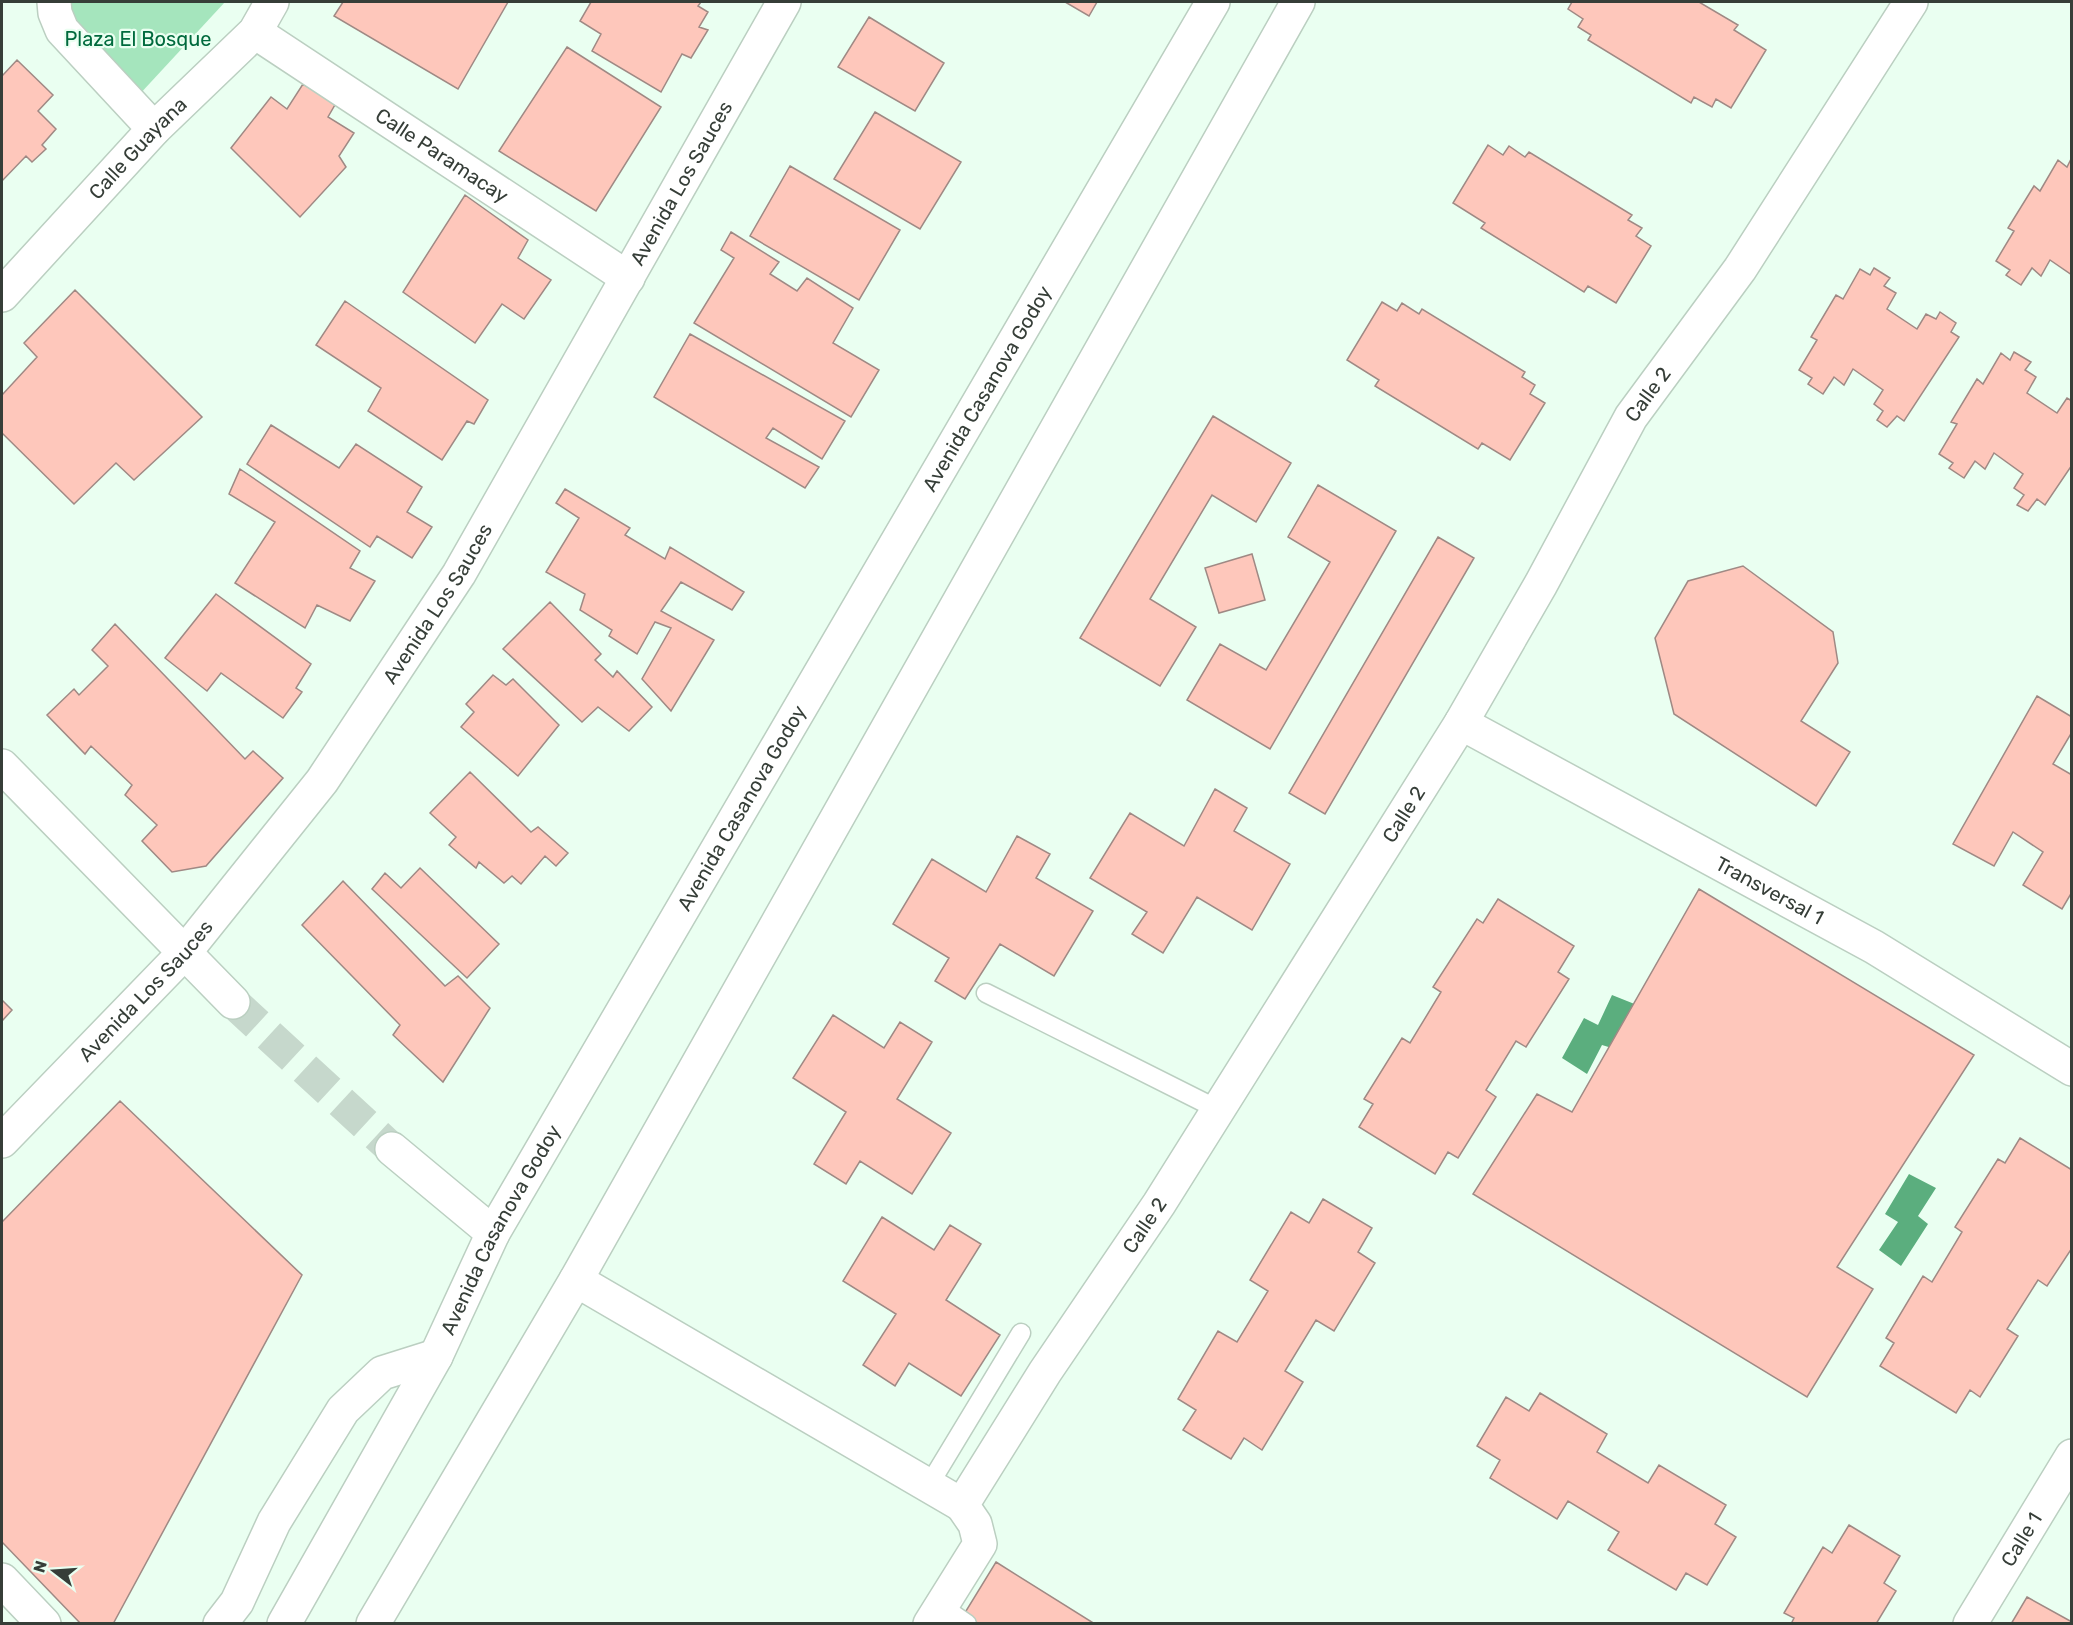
<svg xmlns="http://www.w3.org/2000/svg" width="2073" height="1625" font-family="Rubik,sans-serif">
<style>
.green{fill:#a5e5bd}
.water{fill:#5bae7e}
.building{fill:#fec7bb;stroke:#9f8984;stroke-width:1.5}
.lines{fill:none;stroke-linecap:round;stroke-linejoin:round}
.street-tunnel{stroke:#c6d8cc;stroke-width:33;stroke-dasharray:33 16;stroke-linecap:butt}
.lane-casing{stroke:#bbcfc1;stroke-width:21}
.street-casing{stroke:#bbcfc1;stroke-width:36}
.secondary-casing{stroke:#bbcfc1;stroke-width:36}
.lane{stroke:#fff;stroke-width:18}
.street{stroke:#fff;stroke-width:33}
.secondary{stroke:#fff;stroke-width:33}
.labels{text-anchor:middle;stroke-width:4.5;stroke-linejoin:round;paint-order:stroke}
.park-label{font-size:20px;fill:#006a3d;stroke:#eafff1}
.street-label{font-size:20px;fill:#363e38;stroke:#eafff1}
</style>
<rect width="100%" height="100%" fill="#eafff1"/>
<path class="green" d="M64,2H225L138,96L59,6Z"/>
<path class="water" d="M1612,995L1637,1005L1615,1049L1602,1045L1587,1074L1562,1058L1584,1018L1598,1025Z
M1909,1174L1936,1188L1918,1216L1928,1224L1901,1266L1879,1250L1898,1222L1885,1214Z"/>
<path class="building" d="M343,2H508L458,89L334,16Z
M591,2H701L698,6L708,12L699,27L708,30L691,58L682,54L661,92L592,51L601,34L580,21Z
M1065,2H1097L1089,16Z
M1572,2H1699L1738,25L1734,30L1766,50L1731,108L1716,99L1712,107L1694,97L1691,103L1588,40L1591,35L1578,27L1583,19L1568,9Z
M869,17L944,63L915,111L838,67Z
M567,47L661,107L596,211L499,151Z
M17,60L53,95L38,111L56,129L42,145L46,149L32,162L26,156L2,181V76Z
M303,84L336,103L328,117L354,133L339,156L346,167L300,217L231,148L271,97L287,109Z
M875,112L961,162L920,229L834,179Z
M1488,145L1503,155L1509,146L1525,157L1529,152L1632,215L1628,220L1642,228L1636,236L1651,246L1616,303L1588,286L1584,292L1481,228L1485,223L1453,203Z
M2071,159L2072,275L2050,260L2041,276L2032,268L2021,285L2006,275L2010,270L1996,261L2014,231L2008,228L2034,186L2040,191L2058,160L2067,167Z
M790,166L900,230L859,300L750,236Z
M465,195L528,240L518,258L551,280L524,319L502,304L475,343L403,292Z
M731,232L779,262L770,274L797,291L807,278L853,308L833,343L879,370L851,417L694,323L734,258L721,250Z
M1874,268L1890,278L1884,286L1896,293L1887,309L1917,329L1926,314L1936,319L1940,312L1956,323L1951,332L1959,337L1904,421L1897,416L1887,427L1877,420L1883,411L1874,404L1883,390L1853,369L1844,385L1834,377L1823,394L1808,384L1812,378L1799,370L1817,340L1811,337L1836,295L1843,299L1860,269L1870,275Z
M75,290L202,417L134,480L116,463L74,504L2,433V395L37,357L24,343Z
M345,301L488,400L474,424L467,421L442,460L368,411L381,388L316,345Z
M1382,302L1397,311L1402,303L1419,314L1422,309L1525,372L1522,377L1535,385L1530,394L1545,403L1510,460L1482,443L1478,449L1375,386L1379,380L1347,360Z
M690,334L845,421L822,459L773,428L766,438L819,467L805,488L654,397Z
M2014,352L2031,362L2025,370L2036,377L2027,393L2057,413L2067,398L2072,401V465L2045,505L2037,499L2028,511L2017,505L2024,495L2014,488L2023,474L1994,453L1985,469L1975,461L1964,478L1949,468L1953,463L1939,454L1957,424L1951,422L1977,379L1983,384L2001,353L2010,360Z
M1213,416L1291,463L1256,522L1212,495L1150,599L1196,627L1160,686L1080,638Z
M271,425L339,468L356,444L422,487L407,512L432,527L412,558L377,536L370,547L247,464Z
M240,469L360,551L350,568L375,581L350,621L317,605L305,628L235,583L275,522L229,494Z
M1318,485L1396,531L1270,749L1187,700L1220,644L1266,670L1330,562L1288,537Z
M565,489L630,528L625,535L665,559L670,547L744,592L732,610L681,582L661,611L714,640L671,711L642,679L671,628L655,622L637,654L609,636L612,630L580,610L585,594L546,572L579,518L556,503Z
M1438,537L1474,558L1325,814L1289,793Z
M1252,554L1265,600L1219,613L1205,568Z
M1743,566L1833,632L1838,663L1801,721L1850,752L1816,806L1674,714L1655,638L1688,581Z
M216,594L311,664L296,688L302,692L283,718L221,673L207,691L165,658Z
M550,602L601,654L595,660L613,677L617,671L652,707L629,731L598,707L582,722L503,649Z
M115,624L245,759L253,751L283,778L206,866L172,872L142,841L157,825L125,795L132,785L91,746L85,754L47,715L74,689L79,695L108,666L92,650Z
M493,675L506,685L513,679L559,725L518,776L461,727L474,712L466,704Z
M2037,696L2072,717V732L2053,764L2072,775V892L2062,909L2023,885L2043,852L2013,832L1994,866L1953,844Z
M470,772L531,832L538,827L568,853L556,866L545,856L521,884L512,876L504,883L479,862L476,868L449,845L456,837L430,813Z
M1215,789L1247,808L1234,831L1290,864L1252,930L1197,897L1163,953L1132,934L1147,912L1090,878L1130,813L1184,846Z
M1017,836L1050,854L1036,878L1093,911L1054,976L1000,944L965,999L935,981L949,958L893,924L932,859L986,892Z
M420,868L499,944L467,978L372,889L385,873L401,888Z
M343,881L445,986L458,976L490,1008L443,1082L393,1035L400,1025L302,925Z
M1699,889L1974,1055L1837,1267L1873,1289L1807,1397L1473,1194L1537,1094L1572,1112Z
M1498,899L1574,946L1558,972L1569,979L1526,1047L1516,1041L1486,1090L1496,1097L1458,1158L1448,1152L1435,1174L1359,1127L1373,1104L1364,1099L1402,1038L1410,1043L1441,992L1433,987L1477,919L1483,923Z
M2,1000L12,1010L2,1021Z
M833,1015L884,1048L900,1022L932,1042L897,1099L951,1133L912,1194L860,1161L846,1184L814,1164L846,1112L793,1078Z
M120,1101L302,1275L113,1624H81L2,1542V1222Z
M2020,1138L2072,1170V1248L2047,1286L2038,1280L2007,1329L2018,1336L1980,1397L1970,1390L1956,1413L1880,1366L1894,1343L1886,1338L1923,1276L1932,1282L1962,1232L1955,1227L1998,1159L2005,1163Z
M1323,1199L1372,1228L1358,1252L1375,1263L1334,1331L1316,1320L1285,1371L1303,1382L1262,1450L1244,1438L1231,1459L1183,1430L1196,1410L1178,1399L1218,1331L1237,1342L1268,1291L1250,1280L1291,1212L1309,1223Z
M882,1217L934,1250L950,1225L981,1244L946,1300L1000,1335L961,1396L909,1363L895,1386L863,1365L896,1314L843,1281Z
M1540,1393L1607,1434L1597,1452L1648,1483L1659,1465L1726,1505L1715,1524L1736,1537L1707,1585L1686,1573L1676,1590L1608,1550L1619,1532L1568,1501L1557,1519L1490,1478L1500,1460L1477,1446L1506,1397L1529,1411Z
M1849,1525L1900,1556L1884,1583L1896,1591L1876,1624H1791L1794,1618L1784,1613L1823,1547L1832,1553Z
M996,1562L1095,1624H958Z
M2027,1597L2072,1622V1624H2011Z"/>
<g class="lines">
<path class="street-tunnel" d="M233,1002L392,1149"/>
<g class="lane-casing">
<path id="lane" d="M986,993L1217,1109
M929,1485L1021,1333
M941,1606L967,1624"/>
</g>
<g class="street-casing">
<g id="street">
<path d="M54,2L55,13L62,30L154,129"/>
<path id="s1" d="M255,32L628,278"/>
<path id="s2" d="M2,295L154,129L255,32L272,2"/>
<path id="s3" d="M1461,723L1874,947L2072,1069"/>
<path d="M2,766L233,1002"/>
<path id="s4" d="M2,1141L185,952L322,781L459,574L784,2"/>
<path d="M392,1149L493,1233"/>
<path d="M576,1280L962,1505"/>
<path d="M2,1580L44,1624"/>
<path d="M220,1624L237,1602L274,1522L343,1410L382,1373L436,1356"/>
<path id="s5" d="M930,1624L980,1544L975,1524L962,1505L1045,1372L1159,1204L1461,723L1541,584L1631,417L1740,269L1911,2"/>
<path id="s6" d="M1970,1624L2072,1456"/>
</g>
</g>
<g class="secondary-casing">
<g id="secondary">
<path id="s7" d="M284,1624L436,1356L493,1233L1213,2"/>
<path d="M373,1624L576,1280L1298,2"/>
</g>
</g>
<use href="#lane" class="lane"/>
<use href="#street" class="street"/>
<use href="#secondary" class="secondary"/>
</g>
<g class="labels">
<g class="park-label">
<text x="138" y="46">Plaza El Bosque</text>
</g>
<g class="street-label">
<text dy="7" stroke="none"><textPath href="#s2" startOffset="200">Calle Guayana</textPath></text>
<text dy="7" stroke="none"><textPath href="#s1" startOffset="224">Calle Paramacay</textPath></text>
<text dy="7" stroke="none"><textPath href="#s4" startOffset="1180">Avenida Los Sauces</textPath></text>
<text dy="7" stroke="none"><textPath href="#s7" startOffset="1422">Avenida Casanova Godoy</textPath></text>
<text dy="7" stroke="none"><textPath href="#s5" startOffset="1444">Calle 2</textPath></text>
<text dy="7" stroke="none"><textPath href="#s4" startOffset="694">Avenida Los Sauces</textPath></text>
<text dy="7" stroke="none"><textPath href="#s7" startOffset="936">Avenida Casanova Godoy</textPath></text>
<text dy="7" stroke="none"><textPath href="#s5" startOffset="958">Calle 2</textPath></text>
<text dy="7" stroke="none"><textPath href="#s3" startOffset="351">Transversal 1</textPath></text>
<text dy="7" stroke="none"><textPath href="#s4" startOffset="208">Avenida Los Sauces</textPath></text>
<text dy="7" stroke="none"><textPath href="#s5" startOffset="472">Calle 2</textPath></text>
<text dy="7" stroke="none"><textPath href="#s7" startOffset="450">Avenida Casanova Godoy</textPath></text>
<text dy="7" stroke="none"><textPath href="#s6" startOffset="99">Calle 1</textPath></text>
</g>
</g>
<rect width="2073" height="1625" fill="none" stroke="#363e38" stroke-width="6"/>
<g transform="translate(54 1571) rotate(287)" stroke="#eafff1" stroke-width="4.5" paint-order="stroke">
<path d="M0-4.5L10 22L0 15L-10 22Z" fill="#363e38"/>
<text y="-9" font-size="16" font-weight="bold" text-anchor="middle" fill="#363e38">N</text>
</g>
</svg>
